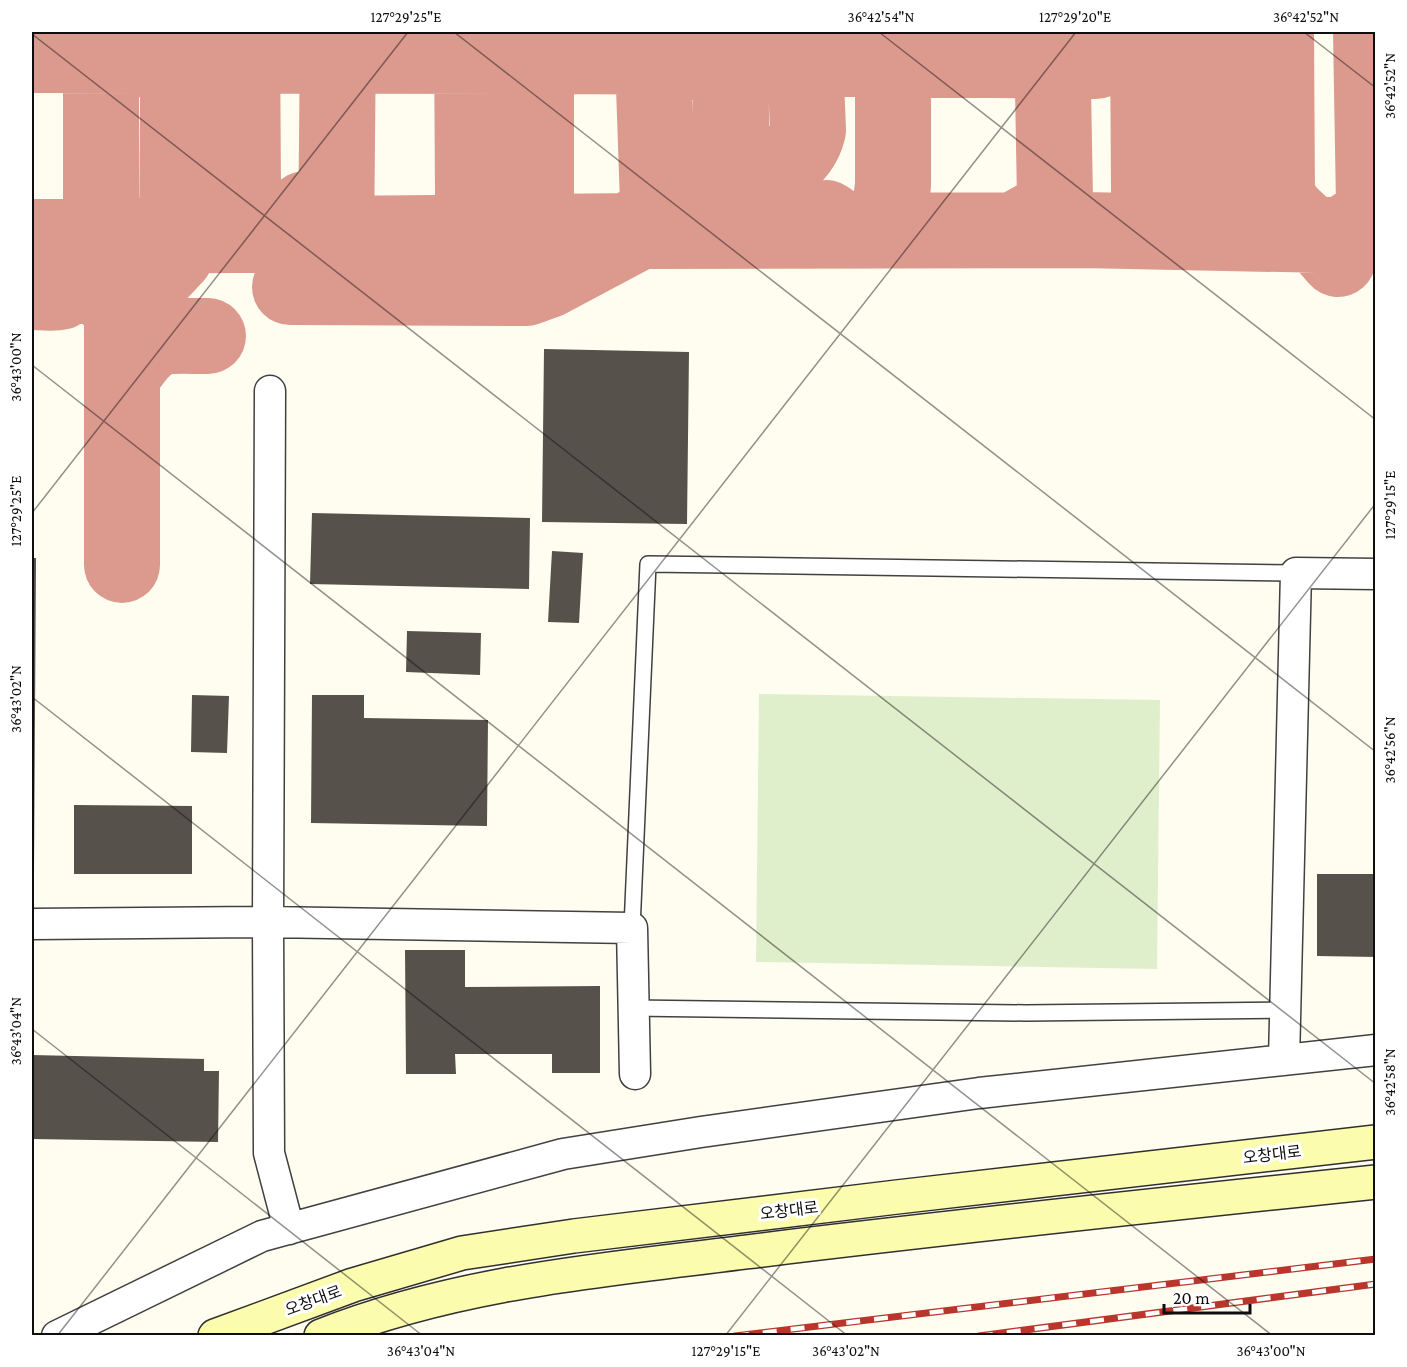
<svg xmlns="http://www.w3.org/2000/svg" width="1407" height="1367" font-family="'Crimson Pro','Noto Sans KR',serif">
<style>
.pitch{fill:#dfefcc}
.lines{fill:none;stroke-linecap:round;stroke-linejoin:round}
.taxiway{stroke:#dc998e;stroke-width:76}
.building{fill:#57514b}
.lane-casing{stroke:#414141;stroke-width:18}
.street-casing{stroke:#414141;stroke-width:33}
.secondary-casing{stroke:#303030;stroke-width:36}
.lane{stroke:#fff;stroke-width:15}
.street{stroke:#fff;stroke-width:30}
.secondary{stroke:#fbfcae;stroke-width:33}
.rail-casing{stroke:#ba352b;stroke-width:7}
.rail{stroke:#fff;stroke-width:4.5;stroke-dasharray:14;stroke-linecap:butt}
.ticks{fill:none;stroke:#0e0e0e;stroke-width:1.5;stroke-opacity:0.45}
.labels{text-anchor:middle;stroke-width:6;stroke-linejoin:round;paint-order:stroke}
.street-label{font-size:16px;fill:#0e0e0e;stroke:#fff}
.neatline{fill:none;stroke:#0e0e0e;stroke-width:2}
.ticks-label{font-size:15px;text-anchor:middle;fill:#0e0e0e}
</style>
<rect width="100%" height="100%" fill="#fefdf0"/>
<path class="pitch" d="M759,694L1160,700L1157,969L756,962Z"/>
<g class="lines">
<path class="taxiway" d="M101,32V236C105,258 107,265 124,281
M242,32L243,192L250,211L274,235C287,229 296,220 305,209
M338,32L336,249L344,263L359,277
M472,32L473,195L484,210L507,233L515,226L536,197V32
M1148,32L1149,192C1160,213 1170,220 1190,232L1216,202L1212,32
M1276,32L1277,197L1288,213L1306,230L1317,235L1338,259
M32,55L571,56L1096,61
M826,218L837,226L853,230L877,224L890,209L893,185V32
M708,224L725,213L732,198L730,32
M1015,230L1040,216L1055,200L1052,32
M629,231L650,217L658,203L654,87L674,63L688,57L672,50L661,38
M1342,235L1366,219L1374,205L1371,32
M32,237L640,231L1082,230L1376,236
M290,287L526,288L548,280L640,231L781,166C795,157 804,147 808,130L804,32
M32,292C40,292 52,294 60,292C64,290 68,286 72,285C96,278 115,299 123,318L125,309L175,256L177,247L178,91C172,73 163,62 146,56L159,52L174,35
M123,374C154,331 157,336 208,336
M122,565V297L128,266"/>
</g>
<path class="building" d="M544,349L689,352L687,524L542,522Z
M312,513L530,518L529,589L310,584Z
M552,551L583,553L579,623L548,622Z
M32,558H36L34,869H32Z
M407,631L481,633L480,675L406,672Z
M192,695L229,696L227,753L191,752Z
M312,695H364V718L488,720L487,826L311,823Z
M74,805L192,806V874H74Z
M1317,874H1376V957L1317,956Z
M405,950H465V987L600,986V1073H552V1054H455L456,1074H406Z
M32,1055L204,1059V1071H219L218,1142L32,1139Z"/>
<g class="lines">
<g class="lane-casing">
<path id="lane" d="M632,928L648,564L1296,573
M632,1008L1026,1013L1285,1010"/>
</g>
<g class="street-casing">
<path id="street" d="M270,391L268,922L269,1153L289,1229
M32,924L268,922L632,928L635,1074
M1284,1060L1296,573L1376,574
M57,1336L262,1236L563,1154L701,1132L979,1093L1376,1050"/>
</g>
<g class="secondary-casing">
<path id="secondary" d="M215,1336L353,1285L462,1253L574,1236L897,1197L1376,1142
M321,1336C457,1282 602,1270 746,1252C956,1226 1166,1204 1376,1182"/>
</g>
<use href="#lane" class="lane"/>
<use href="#street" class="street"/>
<use href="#secondary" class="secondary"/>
<g class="rail-casing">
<path id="rail" d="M735,1336L1376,1259
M979,1336L1376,1284"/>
</g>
<use href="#rail" class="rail"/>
</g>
<path class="ticks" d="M454,32L1376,752M879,32L1376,420M1304,32L1376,88M32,34L1376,1084M32,365L1273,1336M32,513L408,32M32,697L848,1336M32,1029L423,1336M57,1336L1076,32M725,1336L1376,503"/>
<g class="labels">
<g class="street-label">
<text transform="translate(1272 1154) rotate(-7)" y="6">오창대로</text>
<text transform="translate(789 1210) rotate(-7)" y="6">오창대로</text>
<text transform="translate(313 1300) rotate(-20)" y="6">오창대로</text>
</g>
</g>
<rect width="1407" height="1367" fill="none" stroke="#ffffff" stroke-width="66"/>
<path d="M1164 1304v9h86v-9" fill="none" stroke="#0e0e0e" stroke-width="3"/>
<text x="1173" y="1304" font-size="18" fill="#0e0e0e" stroke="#ffffff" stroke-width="4.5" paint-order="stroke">20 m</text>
<rect x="33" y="33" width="1341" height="1301" class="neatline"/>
<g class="ticks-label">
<text x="406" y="22">127°29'25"E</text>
<text x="881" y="22">36°42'54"N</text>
<text x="1075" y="22">127°29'20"E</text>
<text x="1306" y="22">36°42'52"N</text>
<text transform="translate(1390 86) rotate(-90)" y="5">36°42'52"N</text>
<text transform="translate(16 367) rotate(-90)" y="5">36°43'00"N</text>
<text transform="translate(1390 505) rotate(-90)" y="5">127°29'15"E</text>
<text transform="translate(16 511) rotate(-90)" y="5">127°29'25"E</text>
<text transform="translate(16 699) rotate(-90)" y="5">36°43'02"N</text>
<text transform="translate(1390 750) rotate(-90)" y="5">36°42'56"N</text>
<text transform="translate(16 1031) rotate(-90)" y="5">36°43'04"N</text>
<text transform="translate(1390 1082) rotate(-90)" y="5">36°42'58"N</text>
<text x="421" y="1356">36°43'04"N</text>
<text x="726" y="1356">127°29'15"E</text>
<text x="846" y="1356">36°43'02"N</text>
<text x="1271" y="1356">36°43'00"N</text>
</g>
</svg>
